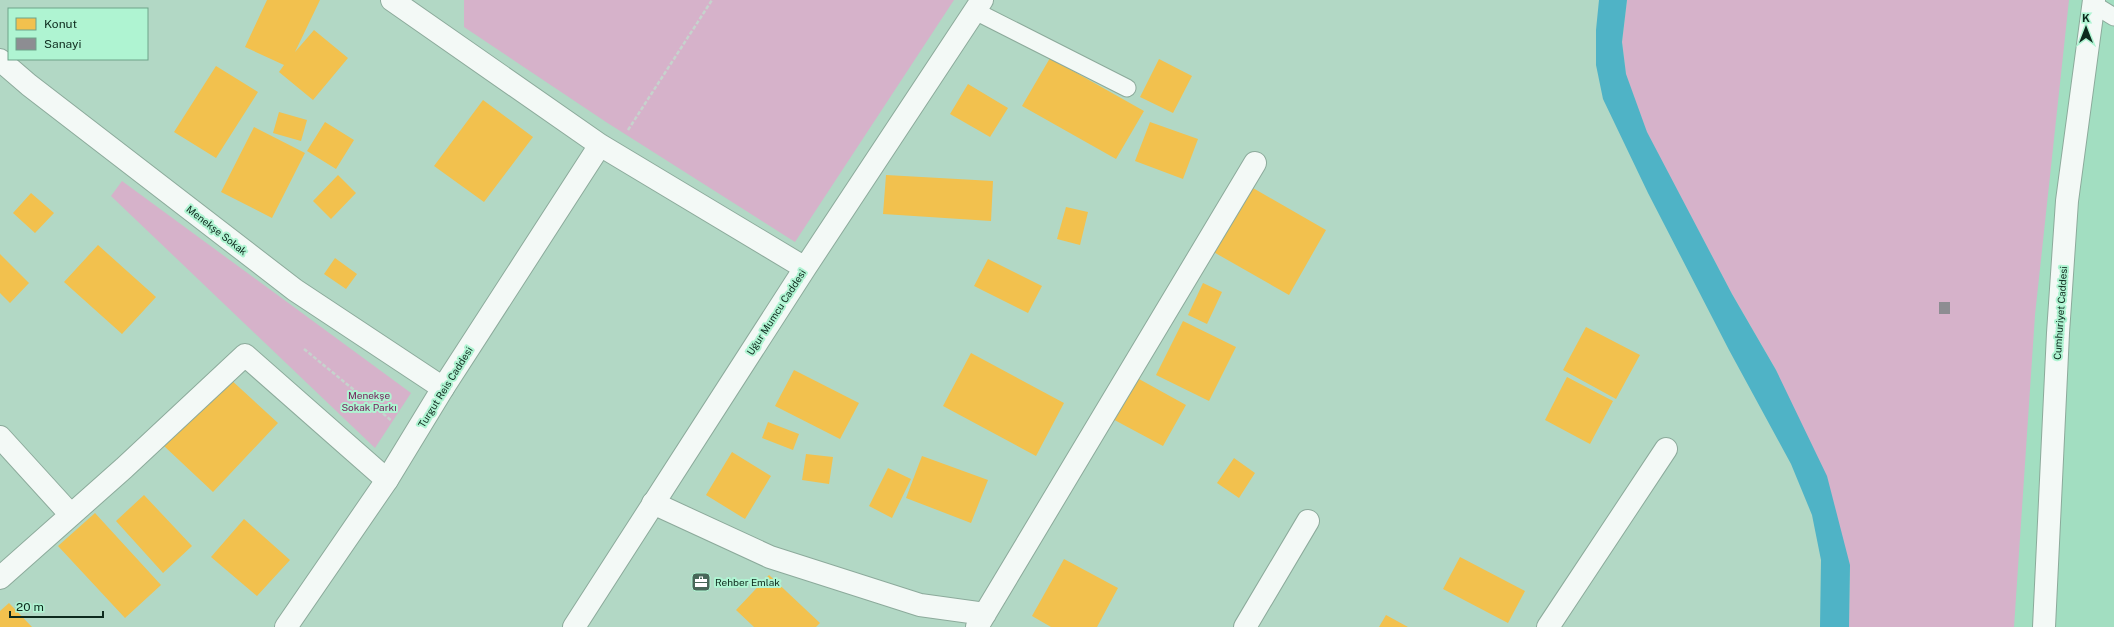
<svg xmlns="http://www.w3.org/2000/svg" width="2114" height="627" font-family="'Public Sans',sans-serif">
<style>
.built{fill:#a2dec1}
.green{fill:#d6b2ca}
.water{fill:#4fb3c6}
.homes{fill:#f2c14e}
.industry{fill:#8d8d92}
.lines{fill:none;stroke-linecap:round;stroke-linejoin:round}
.service-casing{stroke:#8caa9b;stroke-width:19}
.minor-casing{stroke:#8caa9b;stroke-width:24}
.tertiary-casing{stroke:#8caa9b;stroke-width:24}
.path{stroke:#c6d3cd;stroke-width:2.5;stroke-dasharray:4 2;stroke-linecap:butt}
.service{stroke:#f3f9f6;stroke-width:17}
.minor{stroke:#f3f9f6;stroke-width:22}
.tertiary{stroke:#f3f9f6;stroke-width:22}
.labels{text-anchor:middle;stroke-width:4;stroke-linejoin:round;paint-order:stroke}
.street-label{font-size:10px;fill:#0d2a1d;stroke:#aff4d2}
.park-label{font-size:10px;fill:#751d5a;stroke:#aff4d2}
.poi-label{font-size:10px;fill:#0d2a1d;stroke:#aff4d2;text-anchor:start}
</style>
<rect width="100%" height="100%" fill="#b2d8c5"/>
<path class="built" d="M1679,0H2114V627H1879Z"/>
<path class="green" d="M464,0H954L795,242L606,122L464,27Z
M1627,0H2069L2035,315L2014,627H1849L1850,565L1776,370L1732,294L1647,133L1626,75L1622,42Z
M122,181L411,393L375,448L111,196Z"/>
<path class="water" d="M1599,0H1627L1622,42L1626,74L1647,132L1732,294L1776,370L1827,476L1850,565L1849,627H1820L1821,560L1812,515L1791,464L1729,350L1648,193L1603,99L1596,65V30Z"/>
<path class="homes" d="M267,0H320L295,52L314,30L348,58L313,100L279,72L284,65L245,47Z
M1050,58L1144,111L1116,159L1022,106Z
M1159,59L1192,76L1173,113L1140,97Z
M216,66L258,92L216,158L174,132Z
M968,84L1008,108L990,137L950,114Z
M483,100L533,137L484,202L434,166Z
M279,112L307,120L301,141L273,133Z
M325,122L354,140L336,169L307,151Z
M1150,122L1198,139L1183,179L1135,161Z
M254,127L305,153L272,218L221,192Z
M338,175L356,193L331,219L313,201Z
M886,175L993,181L991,221L883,214Z
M1234,177L1326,230L1289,295L1196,242Z
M31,193L54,213L35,233L13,213Z
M1066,207L1088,212L1080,245L1057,239Z
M98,245L156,297L122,334L64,282Z
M0,254L29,283L10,303L0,293Z
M335,258L357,274L346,289L324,274Z
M988,259L1042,286L1028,313L974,286Z
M1203,283L1222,292L1207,324L1188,315Z
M1183,321L1236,347L1209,401L1156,375Z
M1586,327L1640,355L1616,399L1563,370Z
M971,353L1064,403L1036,456L943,406Z
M794,370L859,403L840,439L775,406Z
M1130,374L1186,405L1163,446L1107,416Z
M1567,377L1613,401L1590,444L1545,420Z
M229,378L278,423L213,492L164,446Z
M768,422L799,434L793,450L762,438Z
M732,452L771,476L745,519L706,495Z
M806,454L833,457L829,484L802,480Z
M922,456L988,480L971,523L906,498Z
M1234,458L1255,473L1239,498L1217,483Z
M888,468L911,479L892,518L869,506Z
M144,495L192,546L163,573L116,521Z
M95,513L161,585L125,618L58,546Z
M244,519L290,560L257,596L211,557Z
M1460,557L1525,591L1508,623L1443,589Z
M1064,559L1118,588L1097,627H1051L1032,616Z
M769,575L820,623L816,627H754L736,610Z
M9,603L32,627H0V611Z
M1386,615L1408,627H1379Z"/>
<path class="industry" d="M1939,302H1950V314H1939Z"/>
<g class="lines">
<g class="service-casing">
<path id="service" d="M2093,4L2114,17
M975,11L1127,88"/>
</g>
<g class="minor-casing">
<path id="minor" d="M0,60L29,85L295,290L443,388
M0,437L71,515
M653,503L770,557L920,605L985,614
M0,578L124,468L245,355L387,480
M977,627L1255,163
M1245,627L1308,521
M1548,627L1666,449"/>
</g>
<g class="tertiary-casing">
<path id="tertiary" d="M392,0L600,145L805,268
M286,627L387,480L443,388L600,145
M574,627L805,268L982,0
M2044,627L2058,333L2067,201L2094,0"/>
</g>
<path class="path" d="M628,130L712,0
M304,349L392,421"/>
<use href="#service" class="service"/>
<use href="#minor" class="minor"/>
<use href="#tertiary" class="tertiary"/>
</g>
<defs>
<g id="office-square" transform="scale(1)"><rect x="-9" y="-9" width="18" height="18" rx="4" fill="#476758" stroke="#aff4d2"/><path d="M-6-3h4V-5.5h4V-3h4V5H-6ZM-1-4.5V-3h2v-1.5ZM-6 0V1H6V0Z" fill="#fff"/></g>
</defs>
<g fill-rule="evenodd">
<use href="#office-square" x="701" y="582"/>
</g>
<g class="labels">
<g class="street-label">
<text transform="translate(217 230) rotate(38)" y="4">Menekşe Sokak</text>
<text transform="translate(776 312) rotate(-57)" y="4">Uğur Mumcu Caddesi</text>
<text transform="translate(2060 313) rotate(-86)" y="4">Cumhuriyet Caddesi</text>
<text transform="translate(445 387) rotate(-58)" y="4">Turgut Reis Caddesi</text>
</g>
<g class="park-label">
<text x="369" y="399">Menekşe<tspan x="369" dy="12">Sokak Parkı</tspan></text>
</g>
<g class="poi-label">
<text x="715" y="586">Rehber Emlak</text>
</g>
</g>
<rect x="8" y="8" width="140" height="52" fill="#aff4d2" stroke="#6ea38a"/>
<rect x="16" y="18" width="20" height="12" fill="#f2c14e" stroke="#6ea38a"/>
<text x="44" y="28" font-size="12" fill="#0d2a1d">Konut</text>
<rect x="16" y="38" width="20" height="12" fill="#8d8d92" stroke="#6ea38a"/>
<text x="44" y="48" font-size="12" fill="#0d2a1d">Sanayi</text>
<g transform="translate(2086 28)" stroke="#aff4d2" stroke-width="3" paint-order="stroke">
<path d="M0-3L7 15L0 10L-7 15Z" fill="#0d2a1d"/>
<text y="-6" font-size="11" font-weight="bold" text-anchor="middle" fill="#0d2a1d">K</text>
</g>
<path d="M10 611v6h93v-6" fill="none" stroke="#0d2a1d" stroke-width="2"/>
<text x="16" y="611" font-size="12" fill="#0d2a1d" stroke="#aff4d2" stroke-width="3" paint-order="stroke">20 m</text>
</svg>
